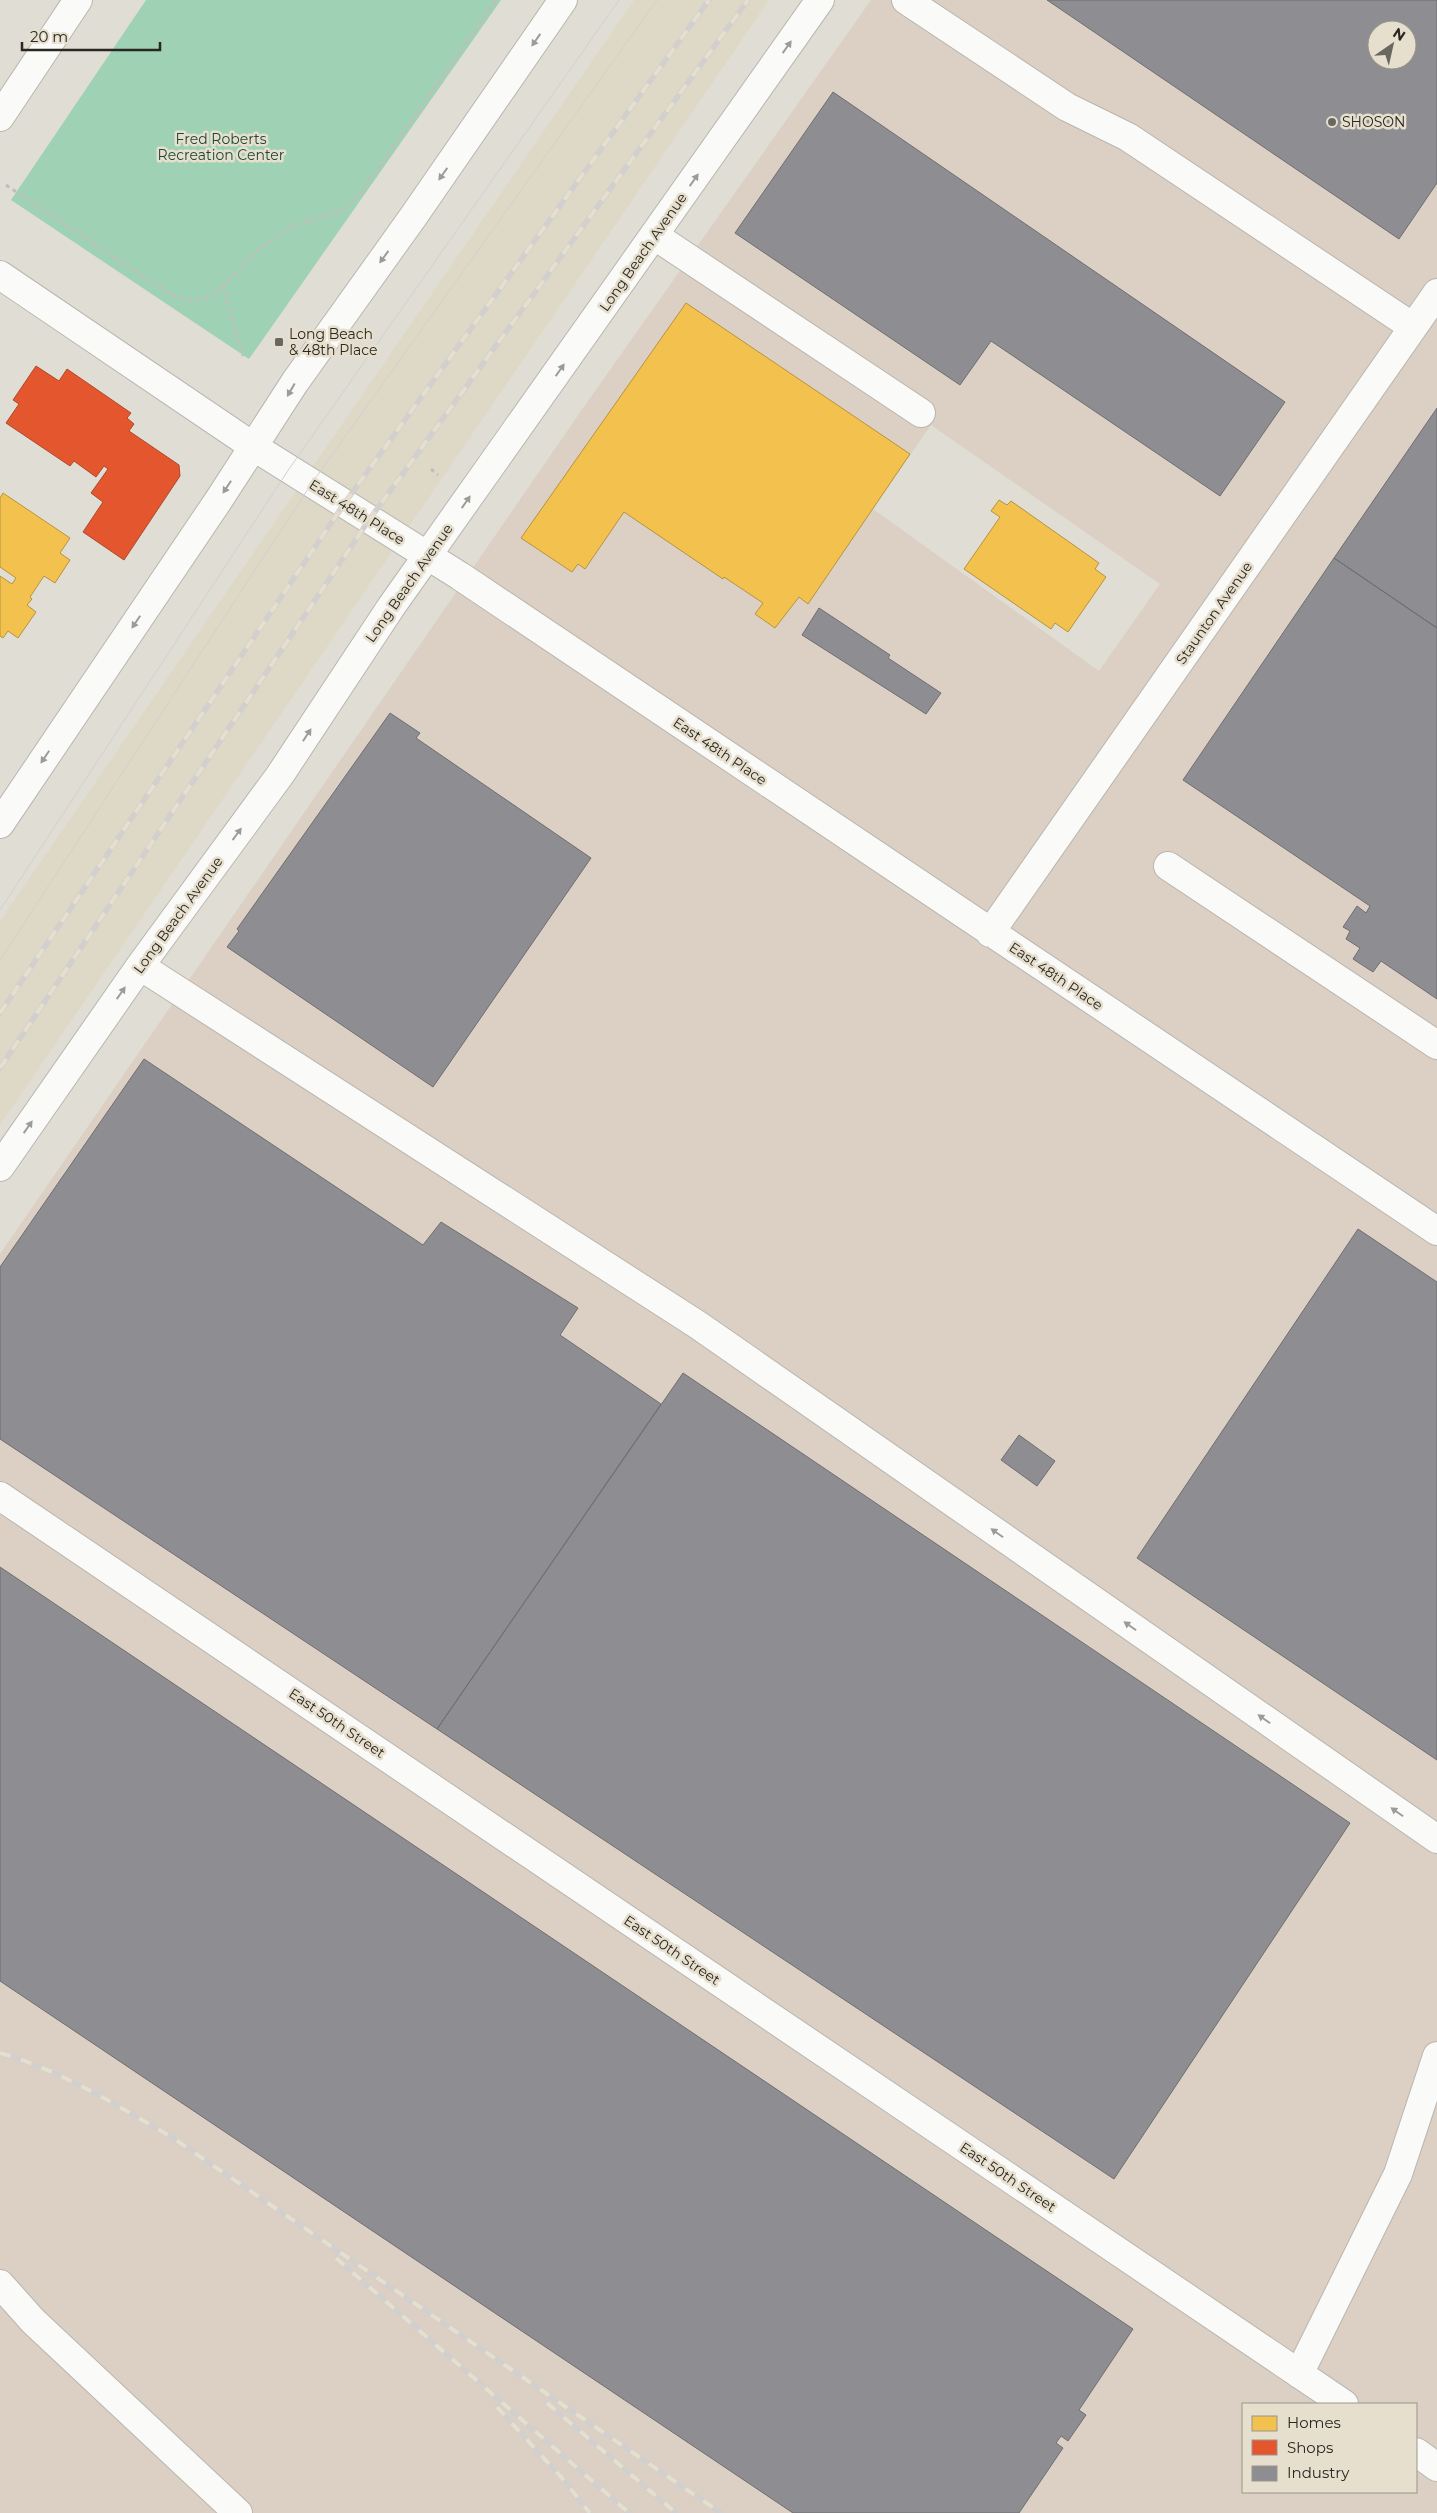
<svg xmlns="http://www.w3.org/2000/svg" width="1437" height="2513" font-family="Montserrat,sans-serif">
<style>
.built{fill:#ded8c6}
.industrial{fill:#dccfc4;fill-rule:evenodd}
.green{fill:#9fd2b5}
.homes{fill:#f2c14e;stroke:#b69340}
.shops{fill:#e4572e;stroke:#ac492a}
.industry{fill:#8d8d92;stroke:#6f6e70;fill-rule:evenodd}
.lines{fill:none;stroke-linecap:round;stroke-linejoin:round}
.minor-casing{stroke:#b8b6af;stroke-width:30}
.path{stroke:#c0bebb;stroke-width:3;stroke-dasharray:4 4;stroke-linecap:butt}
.minor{stroke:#fafaf9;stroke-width:28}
.tram{stroke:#d2d0ce;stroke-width:1}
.rail-casing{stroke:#d2d0ce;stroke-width:5.5}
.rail{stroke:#e6dfce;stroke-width:4;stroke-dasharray:11;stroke-linecap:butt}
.oneway{fill:#9c9b98}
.poi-dot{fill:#6a6760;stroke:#e6dfce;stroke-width:2}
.labels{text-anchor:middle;stroke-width:5;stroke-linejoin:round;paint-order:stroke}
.poi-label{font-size:14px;fill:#2a2721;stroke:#e6dfce;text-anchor:start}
.park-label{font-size:14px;fill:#1d4734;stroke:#e6dfce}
.street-label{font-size:14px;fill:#2a2721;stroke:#e6dfce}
</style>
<rect width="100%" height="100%" fill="#e0ddd4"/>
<path class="built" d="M634,0H769L0,1125V921Z"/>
<path class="industrial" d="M871,0H1437V2513H0V1254L581,411ZM1377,30H1407V60H1377ZM931,425L1160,584L1099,671L873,509ZM1243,2404H1416V2492H1243Z"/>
<path class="green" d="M146,0H501L249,359L11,200Z"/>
<path class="homes" d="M686,303L910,454L808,604L799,597L775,628L755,614L763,603L724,577L723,579L624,512L585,569L578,564L572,572L521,538Z
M3,493L70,538L60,553L70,560L55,583L44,576L30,597L32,599L27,605L36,612L18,638L8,631L3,638L0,636V576L12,584L16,578L0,567V498Z
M999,500L1007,505L1011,501L1099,563L1095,569L1106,577L1068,632L1055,623L1051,629L964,569L1000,517L991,511Z"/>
<path class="shops" d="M36,366L59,381L67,369L131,413L127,418L134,424L129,431L179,465L180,476L124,560L83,532L103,502L91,493L108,469L104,466L96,477L74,461L70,466L6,423L19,404L13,400Z"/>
<path class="industry" d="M1047,0H1437V183L1399,239ZM1377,30H1407V60H1377Z
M833,92L1285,402L1220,496L991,341L960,385L735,233Z
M1437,408V628L1334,558Z
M1334,558L1437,628V999L1381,961L1373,972L1353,959L1360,948L1346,939L1350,931L1343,927L1357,906L1366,913L1370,906L1183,780Z
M819,608L890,655L888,658L941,693L926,714L802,635Z
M390,713L420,733L416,738L591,858L433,1087L227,947L239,931L237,929Z
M144,1059L423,1245L441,1222L578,1308L560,1335L661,1404L437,1729L0,1439V1267Z
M1358,1229L1437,1282V1760L1137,1558Z
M683,1373L1350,1823L1114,2179L437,1729Z
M1019,1435L1055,1461L1037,1486L1001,1460Z
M0,1567L1133,2329L1079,2410L1086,2415L1068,2441L1061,2436L1056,2443L1063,2448L1019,2513H793L0,1981Z"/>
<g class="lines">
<g class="minor-casing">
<path id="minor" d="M906,0L1067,107L1128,137L1413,327
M0,117L78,0
M655,236L921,413
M0,275L254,447L460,576L1437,1231
M0,824L220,498L295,382L413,217L563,0
M1168,866L1437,1045
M990,933L1437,293
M140,966L698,1325L1437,1839
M0,1167L140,966L280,775L391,607L820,0
M0,1496L1344,2404
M0,2284L33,2321L238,2513
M1299,2374L1398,2174L1437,2056
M1416,2452L1437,2467"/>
</g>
<path class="path" d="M6,185L173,296L192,301L213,296L258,250L273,239L296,225L341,211L360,194L496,0
M223,285L243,356
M431,469L438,475"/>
<use href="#minor" class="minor"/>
<path class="tram" d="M0,910L289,469L619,0
M0,960L312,483L657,0"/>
<g class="rail-casing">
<path id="rail" d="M0,1013L344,504L709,0
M0,1068L369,520L748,0
M0,2053C60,2070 116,2105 170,2136L721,2513
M336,2258L629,2513
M547,2403L676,2513
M497,2407L561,2477L590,2513"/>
</g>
<use href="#rail" class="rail"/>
</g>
<defs><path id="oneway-solid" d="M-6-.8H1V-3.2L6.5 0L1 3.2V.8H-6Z" transform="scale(1.25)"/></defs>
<g class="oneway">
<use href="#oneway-solid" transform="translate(536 40) rotate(125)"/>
<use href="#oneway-solid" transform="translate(787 47) rotate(-55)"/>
<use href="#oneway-solid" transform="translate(443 174) rotate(125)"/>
<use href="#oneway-solid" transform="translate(694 180) rotate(-55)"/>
<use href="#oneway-solid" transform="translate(384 257) rotate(126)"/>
<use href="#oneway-solid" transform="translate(560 370) rotate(-55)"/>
<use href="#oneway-solid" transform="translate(291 390) rotate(120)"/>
<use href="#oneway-solid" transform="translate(227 487) rotate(123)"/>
<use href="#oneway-solid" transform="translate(466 502) rotate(-55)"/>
<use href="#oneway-solid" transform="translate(136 622) rotate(124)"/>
<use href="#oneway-solid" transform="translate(307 735) rotate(-57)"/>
<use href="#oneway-solid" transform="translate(45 757) rotate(124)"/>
<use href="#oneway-solid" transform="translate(237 834) rotate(-54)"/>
<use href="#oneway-solid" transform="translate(121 993) rotate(-55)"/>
<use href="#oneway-solid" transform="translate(28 1127) rotate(-55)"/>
<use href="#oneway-solid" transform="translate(997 1533) rotate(-145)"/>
<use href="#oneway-solid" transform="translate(1130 1626) rotate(-145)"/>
<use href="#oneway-solid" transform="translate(1264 1719) rotate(-145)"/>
<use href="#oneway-solid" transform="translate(1397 1812) rotate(-145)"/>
</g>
<g class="poi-dot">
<circle cx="1332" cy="122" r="5"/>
<rect x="274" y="337" width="10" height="10" rx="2.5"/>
</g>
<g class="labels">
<g class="poi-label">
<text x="1342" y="127">SHOSON</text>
<text x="289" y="339">Long Beach<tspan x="289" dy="16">&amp; 48th Place</tspan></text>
</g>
<g class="park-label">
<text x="221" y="144">Fred Roberts<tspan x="221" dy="16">Recreation Center</tspan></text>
</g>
<g class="street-label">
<text transform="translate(643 252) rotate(-55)" y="5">Long Beach Avenue</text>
<text transform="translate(357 512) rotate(32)" y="5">East 48th Place</text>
<text transform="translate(409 583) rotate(-55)" y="5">Long Beach Avenue</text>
<text transform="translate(1214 613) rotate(-55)" y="5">Staunton Avenue</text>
<text transform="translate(720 751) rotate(34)" y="5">East 48th Place</text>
<text transform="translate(178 915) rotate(-54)" y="5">Long Beach Avenue</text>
<text transform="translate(1056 976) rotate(34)" y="5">East 48th Place</text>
<text transform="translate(337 1723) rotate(34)" y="5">East 50th Street</text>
<text transform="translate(672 1950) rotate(34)" y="5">East 50th Street</text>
<text transform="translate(1008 2177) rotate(34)" y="5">East 50th Street</text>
</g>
</g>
<rect x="1242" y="2403" width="175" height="90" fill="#e6dfce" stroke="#9b9589"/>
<rect x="1252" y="2416" width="25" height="15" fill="#f2c14e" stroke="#9b9589"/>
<text x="1287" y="2428" font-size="15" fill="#2a2721">Homes</text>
<rect x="1252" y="2440" width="25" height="15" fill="#e4572e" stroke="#9b9589"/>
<text x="1287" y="2453" font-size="15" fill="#2a2721">Shops</text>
<rect x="1252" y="2466" width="25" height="15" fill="#8d8d92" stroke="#9b9589"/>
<text x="1287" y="2478" font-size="15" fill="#2a2721">Industry</text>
<g transform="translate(1392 45) rotate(34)"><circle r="24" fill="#e6dfce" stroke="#9b9589"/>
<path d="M0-4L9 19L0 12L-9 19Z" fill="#6a6760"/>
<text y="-8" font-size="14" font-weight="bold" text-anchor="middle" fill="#2a2721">N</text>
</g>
<path d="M22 42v8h138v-8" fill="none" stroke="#2a2721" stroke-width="2.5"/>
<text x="30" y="42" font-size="15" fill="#2a2721" stroke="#e6dfce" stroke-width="4" paint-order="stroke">20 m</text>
</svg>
